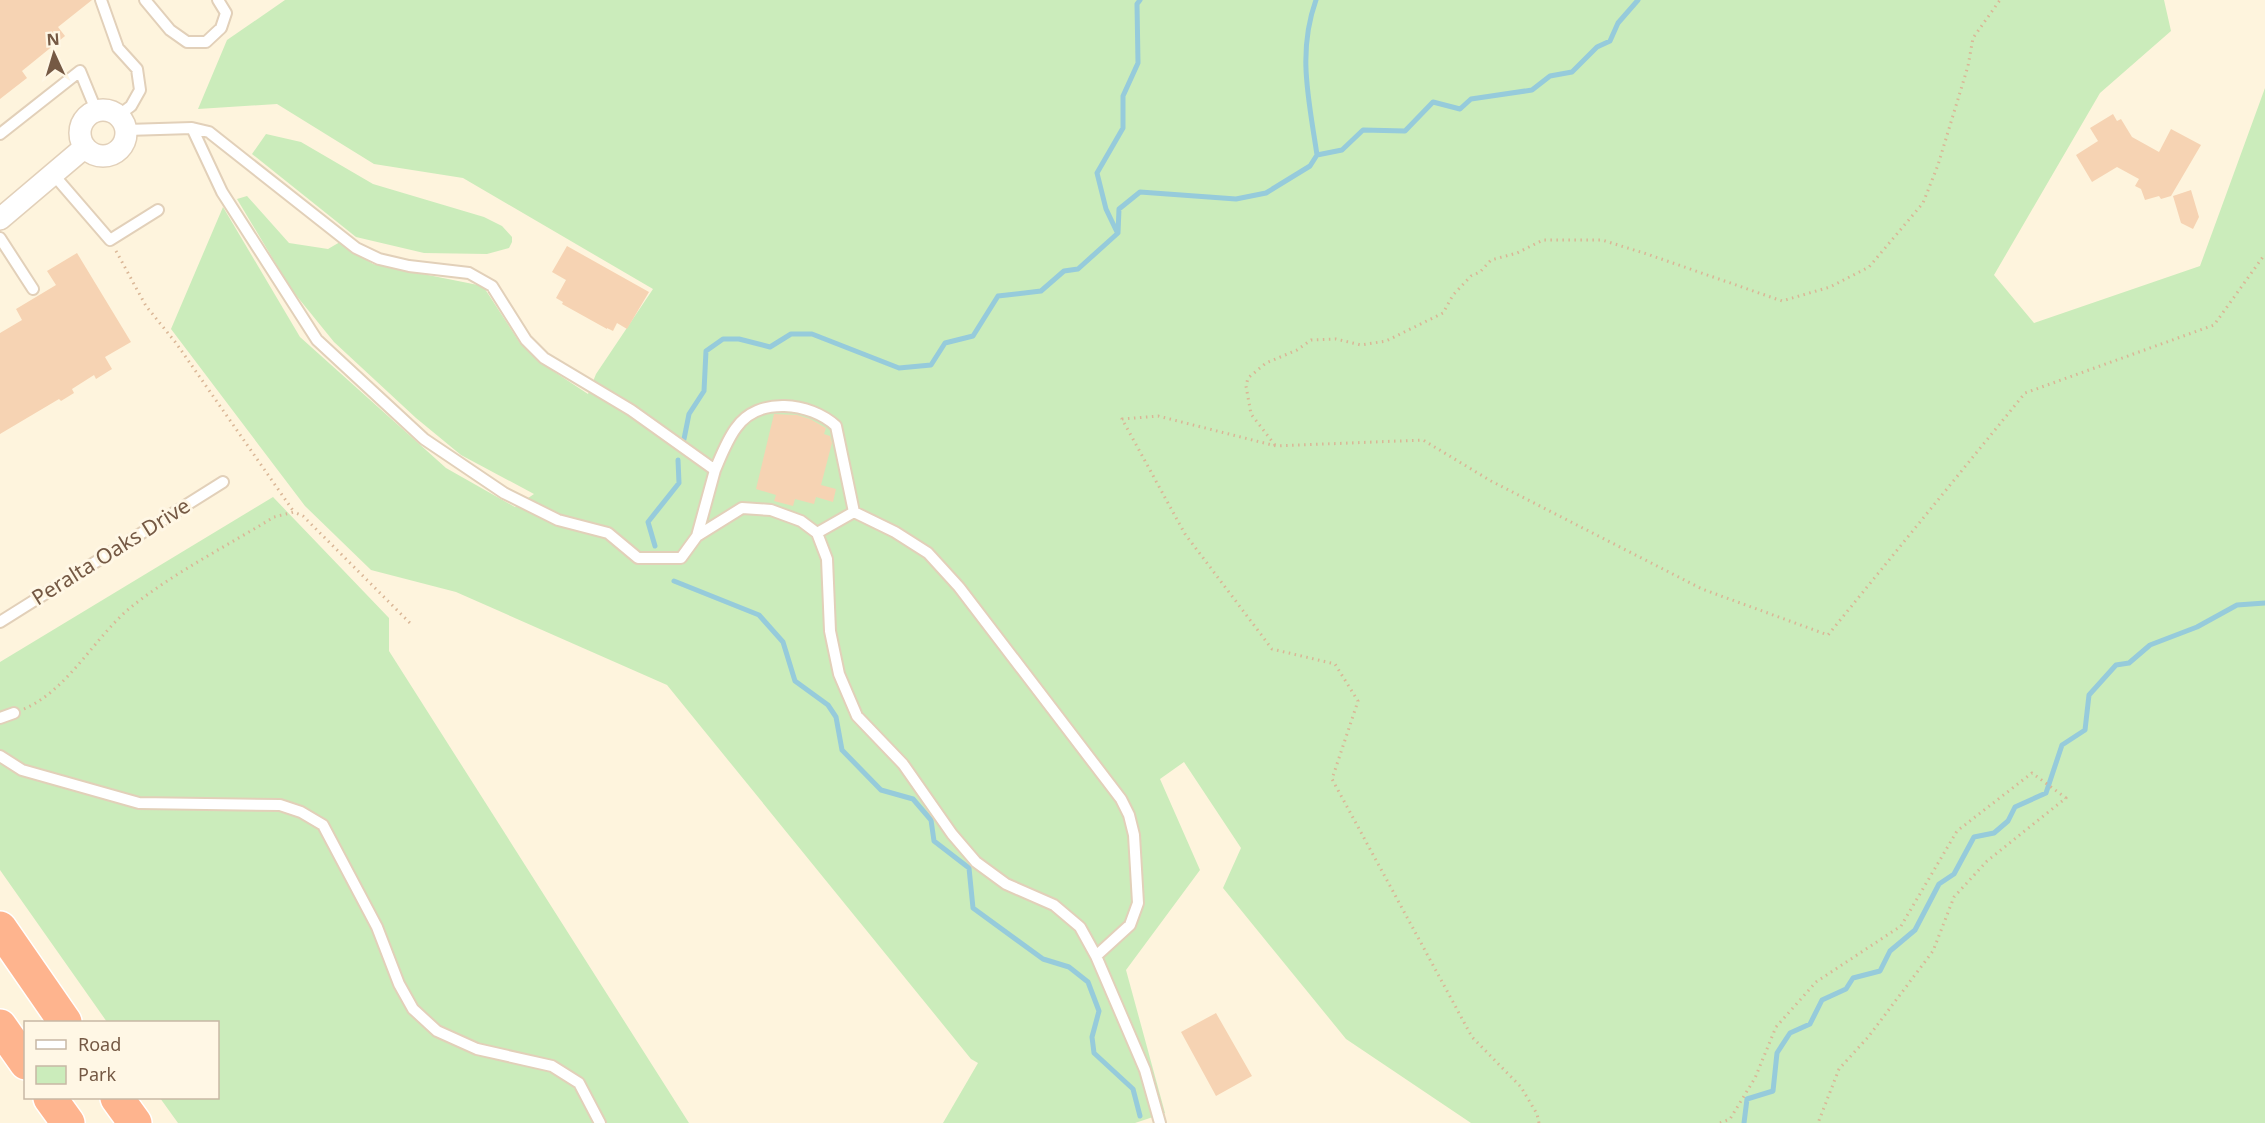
<svg xmlns="http://www.w3.org/2000/svg" width="2265" height="1123" font-family="'Noto Sans',sans-serif">
<style>
.green{fill:#cbecbb}
.lines{fill:none;stroke-linecap:round;stroke-linejoin:round}
.stream{stroke:#96cbdb;stroke-width:5}
.building{fill:#f6d3b3}
.lane-casing{stroke:#e2d0b9;stroke-width:14}
.street-casing{stroke:#e2d0b9;stroke-width:24}
.highway-casing{stroke:#fff;stroke-width:36}
.path{stroke:#dab696;stroke-width:3;stroke-dasharray:1.5 4.5;stroke-linecap:butt}
.lane{stroke:#fff;stroke-width:10}
.street{stroke:#fff;stroke-width:21}
.highway{stroke:#feb48e;stroke-width:33}
.labels{text-anchor:middle;stroke-width:6;stroke-linejoin:round;paint-order:stroke}
.street-label{font-size:21px;fill:#755944;stroke:#fff7e5}
</style>
<rect width="100%" height="100%" fill="#fef4dd"/>
<path class="green" d="M285,0H2164L2171,31L2100,93L1994,275L2034,323L2200,266L2265,88V1123H1471L1346,1039L1223,888L1241,848L1184,762L1160,779L1200,870L1126,970L1165,1113L1135,1123H943L978,1063L971,1059L667,685L456,592L371,570L305,506L171,329L223,207L300,337L446,468L515,507L534,494L461,455L416,418L334,342L291,289L237,199L247,196L289,243L328,249L340,242L373,264L483,286L520,343L544,365L588,394L596,374L653,289L463,178L374,164L277,104L198,109L227,40Z
M266,134L301,142L373,184L484,217L502,226L512,237V242L509,248L487,254L424,253L356,237L252,154Z
M273,497L389,618V651L689,1123H178L160,1098H218V1022H107L0,870V662Z"/>
<g class="lines">
<path class="stream" d="M1316,0C1297,53 1309,100 1317,155
M1117,232L1106,209L1097,173L1123,128V96L1138,63L1137,4L1140,0
M684,439L689,414L704,391L706,351L723,339H739L770,347L791,334H812L899,368L931,365L945,343L973,336L998,296L1041,291L1064,271L1078,269L1118,233L1119,209L1140,192L1236,199L1266,193L1310,166L1317,155L1342,150L1363,130L1405,131L1433,102L1460,109L1471,99L1532,90L1550,76L1572,72L1597,47L1610,41L1618,23L1638,0
M655,546L648,522L679,483L678,460
M674,581L759,615L783,642L795,681L828,705L836,717L842,750L881,790L913,799L931,820L934,841L969,868L973,908L1043,959L1069,967L1088,982L1099,1011L1092,1037L1094,1053L1133,1089L1140,1116
M1744,1123L1747,1099L1773,1091L1777,1053L1790,1033L1810,1024L1822,1000L1846,989L1853,978L1880,971L1890,951L1915,930L1939,884L1954,874L1974,837L1994,833L2008,821L2015,807L2046,793L2062,745L2085,730L2089,695L2116,665L2129,663L2150,645L2197,627L2237,605L2265,603"/>
</g>
<path class="building" d="M0,0H92L58,27L65,36L22,71L27,78L0,99Z
M2113,114L2117,121L2121,119L2132,137L2159,152L2171,129L2201,145L2171,196L2161,199L2159,196L2145,200L2141,189L2135,186L2139,179L2117,167L2092,182L2076,155L2098,141L2090,128Z
M2191,190L2199,217L2193,229L2181,223L2173,196Z
M567,246L649,292L627,329L617,323L613,331L607,328V329L562,304L563,302L556,298L566,280L552,272Z
M77,253L131,342L105,357L112,369L96,379L94,375L72,389L74,393L61,401L59,399L0,434V333L22,320L16,309L56,285L47,271Z
M774,414L797,415L810,419L826,428L824,434L830,436L832,443L821,485L836,489L833,502L816,497L814,504L795,499L793,506L774,501L776,495L756,489Z
M1216,1013L1252,1076L1216,1096L1181,1032Z"/>
<g class="lines">
<g class="lane-casing">
<path id="lane" d="M101,0L118,48L137,69L140,90L131,106L119,115
M145,0L170,30L187,42H206L221,28L226,13L218,0
M192,128L222,192L317,340L424,439L504,493L558,520L608,533L638,558H681L697,536L715,470
M127,130L192,128L209,132L356,248L379,259L409,266L469,273L492,286L526,340L544,358L631,410L715,470C721,456 727,440 736,428C758,396 810,402 836,426L854,512L895,532L928,553L959,587L1121,799L1129,815L1134,835L1138,903L1130,925L1096,956
M0,134L80,71L96,110
M53,174L110,240L158,210
M0,238L33,289
M817,533L854,512
M697,536L742,508L771,510L801,521L817,533L827,559L830,631L839,674L857,716L903,764L952,834L976,862L1006,884L1054,905L1080,927L1096,956L1145,1070L1160,1123
M0,622L223,482
M0,718L14,713
M0,756L22,770L139,803L280,805L301,812L323,825L377,927L399,984L413,1009L437,1031L477,1049L552,1066L579,1083L600,1123"/>
</g>
<g class="street-casing">
<path id="street" d="M80 133a23 23 0 1 1 46 0a23 23 0 1 1-46 0Z
M0,219L85,147"/>
</g>
<g class="highway-casing">
<path id="highway" d="M0,928L65,1022
M0,1026L26,1063
M50,1098L68,1123
M117,1098L135,1123"/>
</g>
<path class="path" d="M116,251L146,306L176,343L294,512
M1275,445L1251,414L1246,386L1248,378L1266,363L1297,350L1311,340L1336,339L1361,345L1386,341L1443,313L1453,295L1471,276L1480,272L1491,260L1517,253L1543,240H1602L1647,254L1782,301L1830,287L1869,267L1923,203L1938,165L1968,66L1973,38L2000,0
M24,709C68,690 94,638 130,608C173,573 227,546 274,517L294,512L303,516L413,626
M1539,1123L1537,1114L1521,1087L1472,1037L1332,779L1358,701L1335,664L1272,649L1185,534L1122,419L1158,416L1276,446L1423,440L1491,481L1702,589L1828,635L2025,393L2214,325L2265,254
M1720,1123L1730,1119L1755,1078L1776,1027L1816,982L1901,926L1957,831L2032,773L2066,798L1987,861L1954,897L1933,951L1869,1036L1839,1069L1818,1123"/>
<use href="#lane" class="lane"/>
<use href="#street" class="street"/>
<use href="#highway" class="highway"/>
</g>
<g class="labels">
<g class="street-label">
<text transform="translate(111 552) rotate(-32)" y="7">Peralta Oaks Drive</text>
</g>
</g>
<rect x="24" y="1021" width="195" height="78" fill="#fff7e5" stroke="#c8b8a5" stroke-width="1.5"/>
<rect x="36" y="1040" width="30" height="9" fill="#ffffff" stroke="#c8b8a5" stroke-width="1.5"/>
<text x="78" y="1051" font-size="18" fill="#755944">Road</text>
<rect x="36" y="1066" width="30" height="18" fill="#cbecbb" stroke="#c8b8a5" stroke-width="1.5"/>
<text x="78" y="1081" font-size="18" fill="#755944">Park</text>
<g transform="translate(54 54) rotate(356)" stroke="#fff7e5" stroke-width="4.5" paint-order="stroke">
<path d="M0-4.5L10 22L0 15L-10 22Z" fill="#755944"/>
<text y="-9" font-size="16" font-weight="bold" text-anchor="middle" fill="#755944">N</text>
</g>
</svg>
